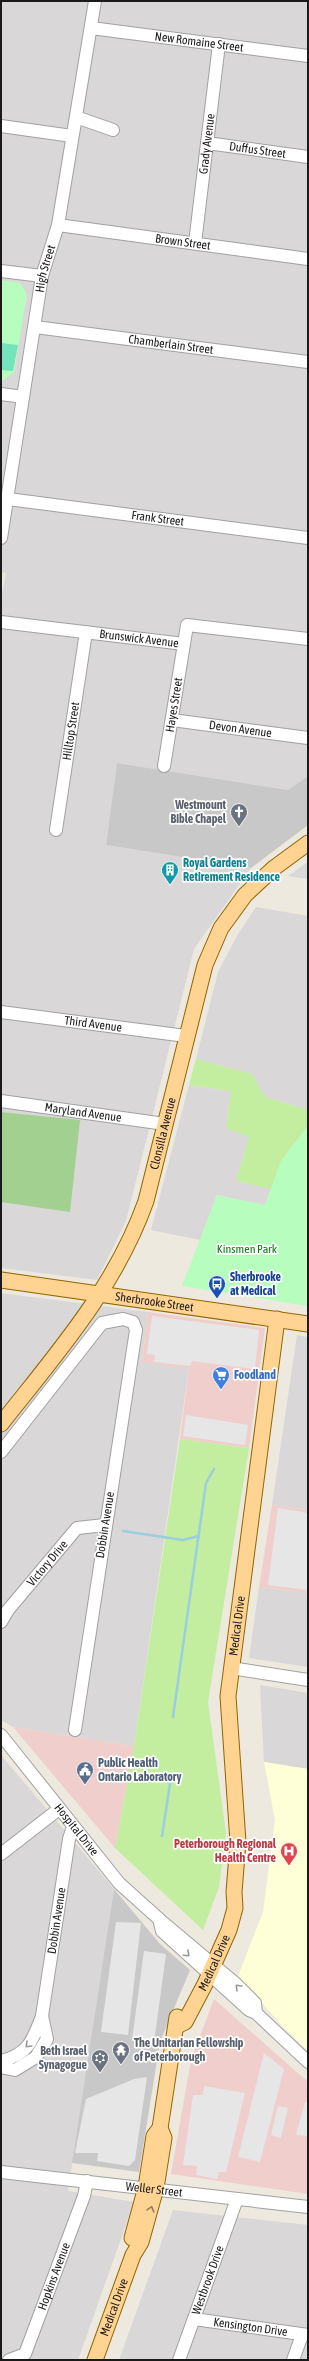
<svg xmlns="http://www.w3.org/2000/svg" width="309" height="2361" font-family="'Asap Condensed',sans-serif">
<style>
.residential{fill:#d9d7d7}
.commercial{fill:#f0cecc}
.education{fill:#feffd6}
.religious{fill:#c8c8c8}
.grass{fill:#c3ed9f}
.forest{fill:#a1d090}
.park{fill:#b6fdbe}
.pitch{fill:#75e3bc}
.parking{fill:#e6e6e6}
.lines{fill:none;stroke-linecap:round;stroke-linejoin:round}
.stream{stroke:#9bcedf;stroke-width:2.5}
.minor-casing{stroke:#a1a1a1;stroke-width:14}
.major-casing{stroke:#916500;stroke-width:17}
.minor{stroke:#fff;stroke-width:12}
.major{stroke:#ffd392;stroke-width:15}
.oneway{stroke:#989898}
.oneway2{stroke:#98805c}
.labels{text-anchor:middle;stroke-width:3.5;stroke-linejoin:round;paint-order:stroke}
.street-label{font-size:12px;fill:#1a1a1a;stroke:#fff}
.worship-label{font-size:12px;font-weight:bold;fill:#5b616d;stroke:#fff;text-anchor:end}
.culture-label{font-size:12px;font-weight:bold;fill:#0d838f;stroke:#fff;text-anchor:start}
.park-label{font-size:12px;fill:#037e11;stroke:#fff}
.transit-label{font-size:12px;font-weight:bold;fill:#164399;stroke:#fff;text-anchor:start}
.shop-label{font-size:12px;font-weight:bold;fill:#366cbe;stroke:#fff;text-anchor:start}
.service-label{font-size:12px;font-weight:bold;fill:#4e5e75;stroke:#fff;text-anchor:start}
.health-label{font-size:12px;font-weight:bold;fill:#be3a42;stroke:#fff;text-anchor:end}
</style>
<rect width="100%" height="100%" fill="#ede9df"/>
<path class="residential" d="M1,1H308V776L288,790L117,763L106,845L251,868L194,949L126,1221L97,1280L1,1268V599L6,573L1,572Z
M308,862V879L288,876Z
M256,907L308,916V1110L265,1097L252,1074L196,1059L218,972L238,934Z
M189,1085L231,1091L226,1128L249,1137L236,1181L271,1189L265,1205L217,1195L200,1240L151,1230Z
M1,1293L148,1312L142,1362L189,1368L134,1746L13,1727L1,1720Z
M297,1335L308,1337V1510L272,1505Z
M259,1587L308,1593V1667L249,1658Z
M260,1685L308,1693V1769L264,1762Z
M1,1755L114,1889L68,2191L134,2202L78,2360H1Z
M173,2210L308,2225V2360H119Z"/>
<path class="commercial" d="M148,1312L265,1328L249,1448L180,1439L189,1369L142,1362Z
M272,1505L308,1510V1593L259,1587Z
M13,1727L134,1746L115,1848Z
M214,1999L308,2082V2194L171,2174L191,2060Z"/>
<path class="education" d="M264,1762L308,1769V2051L284,2028L238,1976L263,1912L275,1820Z"/>
<path class="religious" d="M117,763L288,790L308,776V825L251,868L106,845Z
M114,1889L160,1944L190,1970L160,2042L139,2172L72,2163Z"/>
<path class="grass" d="M196,1059L252,1074L265,1097L308,1110V1126L281,1161L271,1189L236,1181L249,1137L226,1128L231,1091L189,1085Z
M180,1439L249,1448L208,1702L226,1833L219,1887L203,1930L115,1848L134,1746Z"/>
<path class="forest" d="M1,1112L80,1120L70,1212L1,1202Z"/>
<path class="park" d="M1,280L20,283L27,294L14,372L4,380H1Z
M308,1126V1306L182,1286L217,1195L265,1205L281,1161Z"/>
<path class="pitch" d="M1,343L18,345L13,371L1,370Z"/>
<path class="parking" d="M152,1316L259,1330L255,1369L192,1361L191,1366L154,1362L155,1355L147,1354Z
M186,1415L248,1425L245,1445L183,1436Z
M278,1508L308,1513V1590L268,1585Z
M116,1922L141,1923L128,2035L101,2032Z
M144,1951L166,1954L154,2043L132,2040Z
M264,2053L284,2069L260,2162L238,2157Z
M147,2077L135,2160L129,2166L97,2161L98,2153H75L86,2099L134,2079Z
M204,2086L245,2093L226,2172H219L217,2179L196,2175L197,2166L183,2165L193,2095H203Z
M305,2102L308,2103V2136L296,2135Z
M278,2106L288,2108L281,2138L271,2135Z"/>
<g class="lines">
<path class="stream" d="M123,1531L183,1540L199,1536
M173,1717L206,1483L214,1469
M162,1836L171,1777"/>
<g class="minor-casing">
<g id="minor">
<path id="s1" d="M91,28L308,56"/>
<path d="M76,117L113,130"/>
<path d="M1,126L72,136"/>
<path id="s2" d="M207,143L308,157"/>
<path id="s3" d="M58,225L308,259"/>
<path id="s4" d="M195,243L219,44"/>
<path d="M1,271L42,276"/>
<path id="s5" d="M35,327L308,362"/>
<path d="M1,394L23,397"/>
<path id="s6" d="M8,499L308,538"/>
<path id="s7" d="M1,538L42,276L58,225L95,1"/>
<path id="s8" d="M1,622L184,644L187,625L308,639"/>
<path id="s9" d="M172,720L308,738"/>
<path id="s10" d="M164,766L184,644"/>
<path id="s11" d="M56,830L86,632"/>
<path id="s12" d="M1,1012L186,1036"/>
<path id="s13" d="M1,1101L165,1124"/>
<path d="M1,1452L102,1323L123,1319L133,1322L136,1330L75,1730"/>
<path id="s14" d="M1,1622L8,1610L77,1528L105,1525"/>
<path d="M231,1668L308,1680"/>
<path id="s15" d="M1,1735L119,1883L159,1919L235,1983L255,2003L256,2013"/>
<path d="M1,1854L59,1809"/>
<path d="M159,1919L162,1931L249,2010L256,2013L308,2062"/>
<path id="s16" d="M1,2061C28,2055 33,2040 42,2016L69,1839L73,1827"/>
<path d="M1,2067L15,2070L36,2057L47,2039L42,2016"/>
<path id="s17" d="M1,2172L308,2207"/>
<path id="s18" d="M194,2319L308,2335"/>
<path id="s19" d="M9,2360L25,2354L84,2196L87,2181"/>
<path id="s20" d="M179,2360L237,2199"/>
<path d="M293,2360L302,2335"/>
</g>
</g>
<g class="major-casing">
<g id="major">
<path id="s21" d="M1,1280L308,1324"/>
<path id="s22" d="M1,1424C57,1353 115,1288 146,1201L205,965L221,928L245,895L274,868L308,843"/>
<path id="s23" d="M177,2026L185,2022L205,1984L229,1930L235,1908L234,1892L238,1842L228,1696L277,1319"/>
<path d="M132,2238L146,2187L154,2136L160,2128"/>
<path id="s24" d="M95,2360L133,2255L141,2242L156,2188L164,2138L160,2128L177,2017"/>
</g>
</g>
<use href="#minor" class="minor"/>
<use href="#major" class="major"/>
</g>
<defs><path id="oneway-chevron" d="M-2-3.5L2.5 0L-2 3.5" fill="none" stroke-width="1.6" stroke-linecap="round" stroke-linejoin="round"/></defs>
<g class="oneway">
<use href="#oneway-chevron" transform="translate(187 1954) rotate(43)"/>
<use href="#oneway-chevron" transform="translate(238 1987) rotate(-135)"/>
<use href="#oneway-chevron" transform="translate(28 2045) rotate(135)"/>
</g>
<use class="oneway2" href="#oneway-chevron" transform="translate(151 2209) rotate(-74)"/>
<defs>
<g id="church-pin" transform="scale(0.9)"><path d="M0 17L-7.5 6A9.5 9.5 0 1 1 7.5 6Z" fill="#6b7280" stroke="#fff"/><path d="M-1.2-6h2.4v3.5h3.3v2.4h-3.3V6h-2.4V-.1h-3.3v-2.4h3.3Z" fill="#fff"/></g>
<g id="building-pin" transform="scale(0.9)"><path d="M0 17L-7.5 6A9.5 9.5 0 1 1 7.5 6Z" fill="#0f9aa8" stroke="#fff"/><path d="M-4-6H4V6H1V3H-1V6H-4ZM-2.5-4.3h1.7v1.8h-1.7ZM.8-4.3h1.7v1.8H.8ZM-2.5-1h1.7V.8h-1.7ZM.8-1h1.7V.8H.8Z" fill="#fff"/></g>
<g id="bus-pin" transform="scale(0.9)"><path d="M0 17L-7.5 6A9.5 9.5 0 1 1 7.5 6Z" fill="#1a4fb4" stroke="#fff"/><path d="M-5-6H5V4H4V6H2V4H-2V6H-4V4H-5ZM-3.5-4V0h7V-4ZM-3.5 1.2v1.5H-2V1.2ZM2 1.2v1.5H3.5V1.2Z" fill="#fff"/></g>
<g id="supermarket-pin" transform="scale(0.9)"><path d="M0 17L-7.5 6A9.5 9.5 0 1 1 7.5 6Z" fill="#3f7fe0" stroke="#fff"/><path d="M-6-5.5h2.5l.6 2H6L4.5 2H-2.5L-4.4-4H-6ZM-1.5 3.2a1.3 1.3 0 1 0 .1 0ZM3 3.2a1.3 1.3 0 1 0 .1 0Z" fill="#fff"/></g>
<g id="civic-pin" transform="scale(0.9)"><path d="M0 17L-7.5 6A9.5 9.5 0 1 1 7.5 6Z" fill="#5c6f8a" stroke="#fff"/><path d="M-.6-6.5H3V-4.5H.6V-3L4-1V1h2V6H-6V1h2V-1L-.6-3ZM-1.2 2.5V6h2.4V2.5Z" fill="#fff"/></g>
<g id="hospital-pin" transform="scale(0.9)"><path d="M0 17L-7.5 6A9.5 9.5 0 1 1 7.5 6Z" fill="#e0444e" stroke="#fff"/><path d="M-5-5h3v3.5h4V-5h3V5h-3V1.5h-4V5h-3Z" fill="#fff"/></g>
<g id="temple-pin" transform="scale(0.9)"><path d="M0 17L-7.5 6A9.5 9.5 0 1 1 7.5 6Z" fill="#6b7280" stroke="#fff"/><path d="M0-6L5-2H3V0L6.5 2.5H4V6H1.5V3h-3V6H-4V2.5H-6.5L-3 0V-2H-5Z" fill="#fff"/></g>
<g id="synagogue-pin" transform="scale(0.9)"><path d="M0 17L-7.5 6A9.5 9.5 0 1 1 7.5 6Z" fill="#6b7280" stroke="#fff"/><path d="M0-6.5L5.6 3.2H-5.6ZM0 6.5L5.6-3.2H-5.6Z" fill="#fff"/></g>
</defs>
<g fill-rule="evenodd">
<use href="#church-pin" x="239" y="812"/>
<use href="#building-pin" x="170" y="870"/>
<use href="#bus-pin" x="217" y="1284"/>
<use href="#supermarket-pin" x="221" y="1375"/>
<use href="#civic-pin" x="85" y="1770"/>
<use href="#hospital-pin" x="289" y="1851"/>
<use href="#temple-pin" x="121" y="2050"/>
<use href="#synagogue-pin" x="100" y="2058"/>
</g>
<g class="labels">
<g class="street-label">
<text dy="4" stroke="none"><textPath href="#s1" startOffset="109">New Romaine Street</textPath></text>
<text dy="4" stroke="none"><textPath href="#s4" startOffset="100">Grady Avenue</textPath></text>
<text dy="4" stroke="none"><textPath href="#s2" startOffset="51">Duffus Street</textPath></text>
<text dy="4" stroke="none"><textPath href="#s3" startOffset="126">Brown Street</textPath></text>
<text dy="4" stroke="none"><textPath href="#s7" startOffset="273">High Street</textPath></text>
<text dy="4" stroke="none"><textPath href="#s5" startOffset="137">Chamberlain Street</textPath></text>
<text dy="4" stroke="none"><textPath href="#s6" startOffset="151">Frank Street</textPath></text>
<text dy="4" stroke="none"><textPath href="#s8" startOffset="139">Brunswick Avenue</textPath></text>
<text dy="4" stroke="none"><textPath href="#s10" startOffset="62">Hayes Street</textPath></text>
<text dy="4" stroke="none"><textPath href="#s9" startOffset="69">Devon Avenue</textPath></text>
<text dy="4" stroke="none"><textPath href="#s11" startOffset="100">Hilltop Street</textPath></text>
<text dy="4" stroke="none"><textPath href="#s12" startOffset="93">Third Avenue</textPath></text>
<text dy="4" stroke="none"><textPath href="#s13" startOffset="83">Maryland Avenue</textPath></text>
<text dy="4" stroke="none"><textPath href="#s22" startOffset="337">Clonsilla Avenue</textPath></text>
<text dy="4" stroke="none"><textPath href="#s21" startOffset="155">Sherbrooke Street</textPath></text>
<text transform="translate(105 1525) rotate(-81)" y="4">Dobbin Avenue</text>
<text dy="4" stroke="none"><textPath href="#s14" startOffset="75">Victory Drive</textPath></text>
<text dy="4" stroke="none"><textPath href="#s23" startOffset="417">Medical Drive</textPath></text>
<text dy="4" stroke="none"><textPath href="#s15" startOffset="121">Hospital Drive</textPath></text>
<text dy="4" stroke="none"><textPath href="#s16" startOffset="161">Dobbin Avenue</textPath></text>
<text dy="4" stroke="none"><textPath href="#s23" startOffset="75">Medical Drive</textPath></text>
<text dy="4" stroke="none"><textPath href="#s17" startOffset="154">Weller Street</textPath></text>
<text dy="4" stroke="none"><textPath href="#s19" startOffset="100">Hopkins Avenue</textPath></text>
<text dy="4" stroke="none"><textPath href="#s20" startOffset="85">Westbrook Drive</textPath></text>
<text dy="4" stroke="none"><textPath href="#s24" startOffset="56">Medical Drive</textPath></text>
<text dy="4" stroke="none"><textPath href="#s18" startOffset="57">Kensington Drive</textPath></text>
</g>
<g class="worship-label">
<text x="226" y="809">Westmount<tspan x="226" dy="14">Bible Chapel</tspan></text>
<text x="134" y="2047" text-anchor="start">The Unitarian Fellowship<tspan x="134" dy="14">of Peterborough</tspan></text>
<text x="87" y="2055">Beth Israel<tspan x="87" dy="14">Synagogue</tspan></text>
</g>
<g class="culture-label">
<text x="183" y="867">Royal Gardens<tspan x="183" dy="14">Retirement Residence</tspan></text>
</g>
<g class="park-label">
<text x="247" y="1253">Kinsmen Park</text>
</g>
<g class="transit-label">
<text x="230" y="1281">Sherbrooke<tspan x="230" dy="14">at Medical</tspan></text>
</g>
<g class="shop-label">
<text x="234" y="1379">Foodland</text>
</g>
<g class="service-label">
<text x="98" y="1767">Public Health<tspan x="98" dy="14">Ontario Laboratory</tspan></text>
</g>
<g class="health-label">
<text x="276" y="1848">Peterborough Regional<tspan x="276" dy="14">Health Centre</tspan></text>
</g>
</g>
<rect width="309" height="2361" fill="none" stroke="#1a1a1a" stroke-width="4"/>
</svg>
